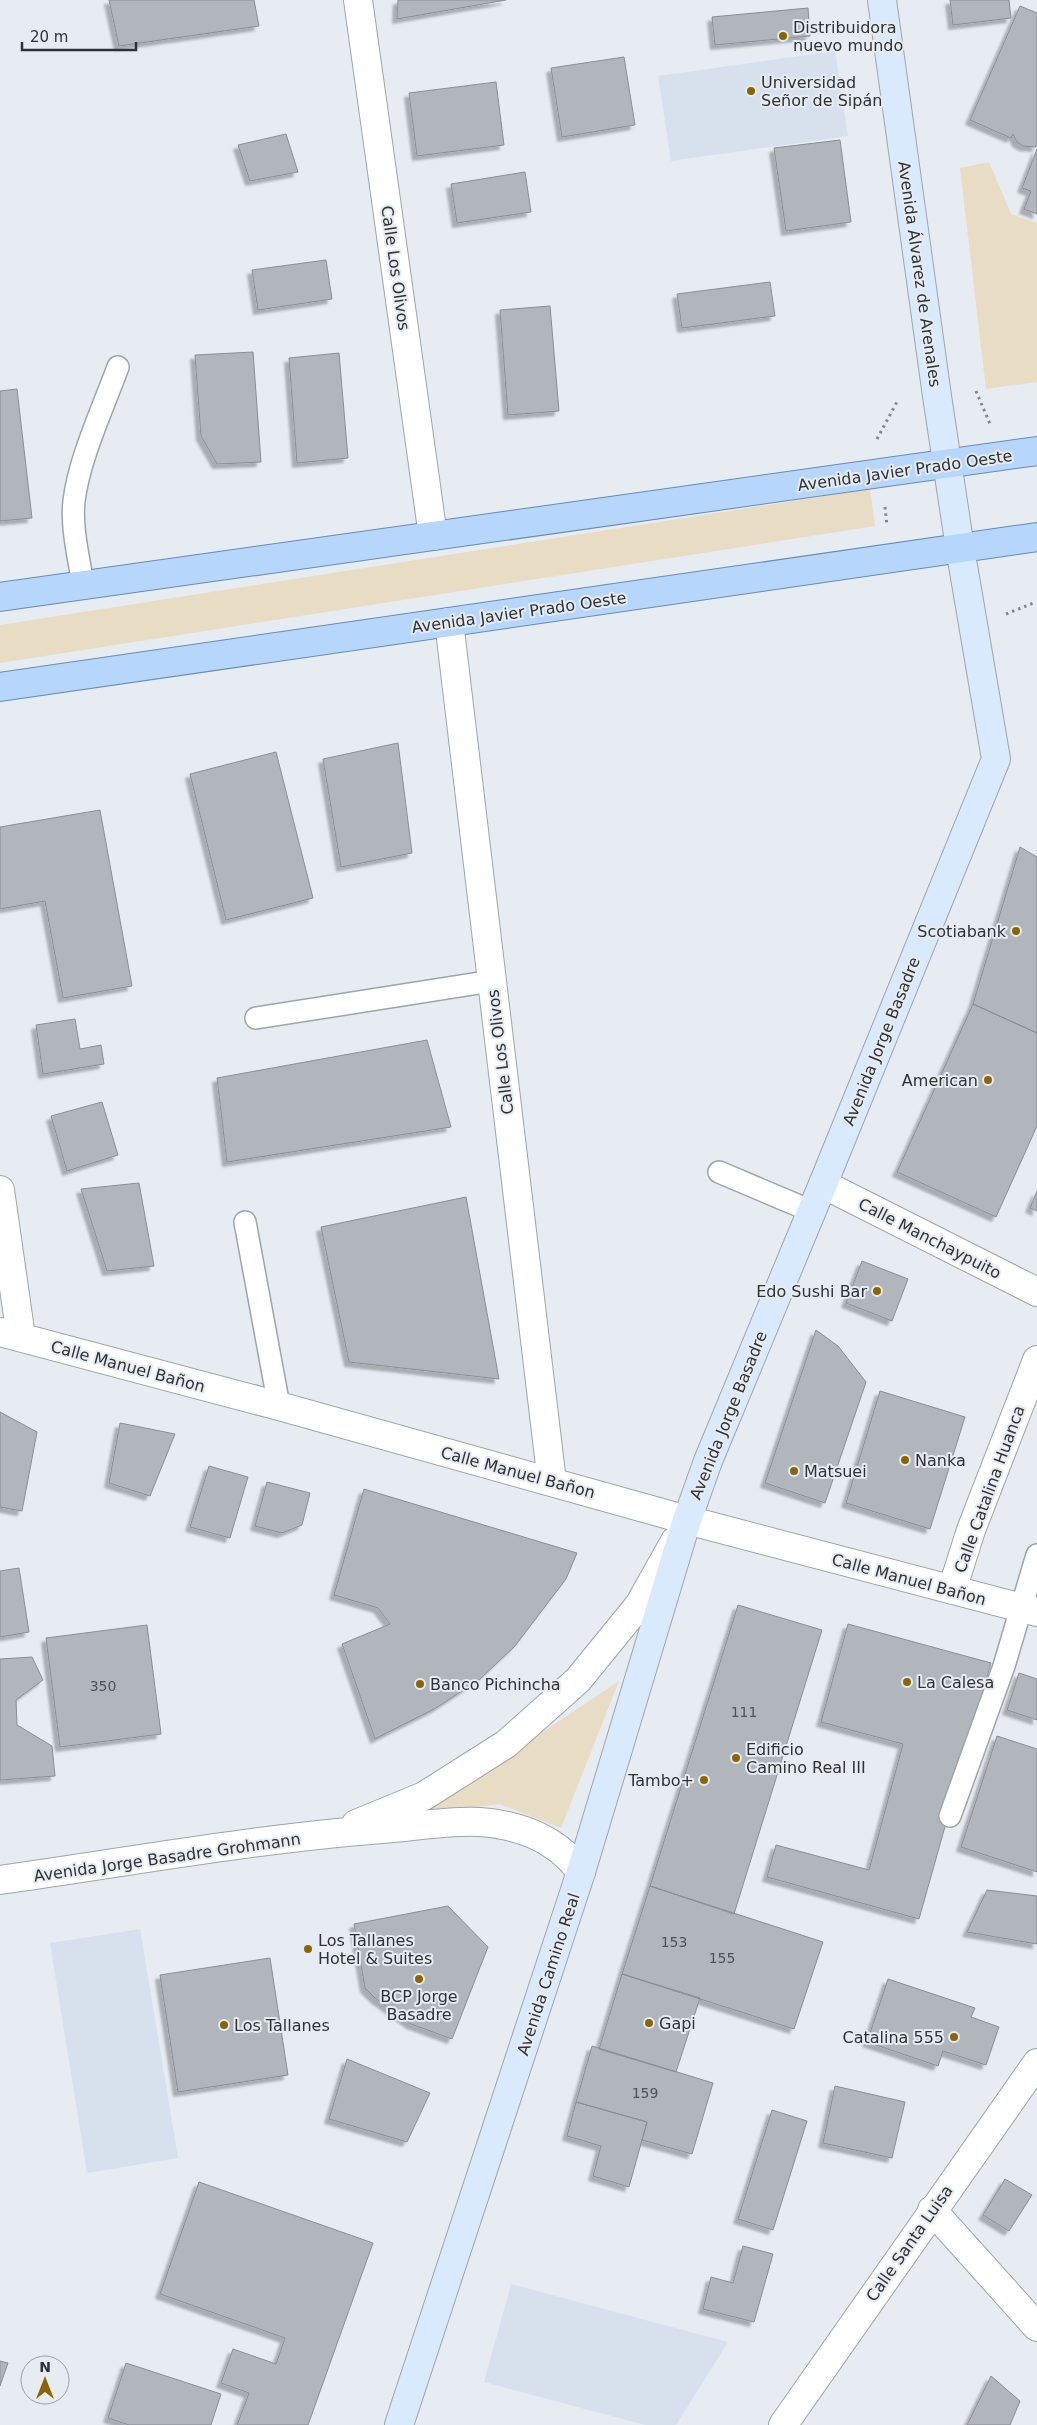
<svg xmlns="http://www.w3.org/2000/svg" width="1037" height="2425" font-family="'DejaVu Sans',sans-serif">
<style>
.built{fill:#d7e1ee}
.green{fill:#e9dcc4}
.building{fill:#b1b6bc;stroke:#8a8e94;filter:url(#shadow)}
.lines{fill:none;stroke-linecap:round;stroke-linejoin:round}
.service-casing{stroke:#9fa4aa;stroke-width:24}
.minor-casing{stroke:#9fa4aa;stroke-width:30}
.tertiary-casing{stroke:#9fa4aa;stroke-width:30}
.secondary-casing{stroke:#9fa4aa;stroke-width:30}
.primary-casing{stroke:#678ab3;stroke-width:30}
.path{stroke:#83878b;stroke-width:3;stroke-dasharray:2.5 4;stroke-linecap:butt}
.service{stroke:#fff;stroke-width:21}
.minor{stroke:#fff;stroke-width:28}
.tertiary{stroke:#fff;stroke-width:28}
.secondary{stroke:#daeafd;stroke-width:28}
.primary{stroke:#b6d6fb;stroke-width:28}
.poi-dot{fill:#8b6505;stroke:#e6ecf2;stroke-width:2}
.labels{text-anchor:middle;stroke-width:4;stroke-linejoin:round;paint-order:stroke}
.number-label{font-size:14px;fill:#505356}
.poi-label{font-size:16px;fill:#303234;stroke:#e6ecf2;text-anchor:start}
.street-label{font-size:16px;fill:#303234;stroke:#e6ecf2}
</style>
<defs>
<filter id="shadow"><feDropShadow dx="-4.5" dy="4.5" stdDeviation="1" flood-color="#0004"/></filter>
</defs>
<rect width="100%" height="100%" fill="#e6ecf2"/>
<path class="built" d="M835,51L848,136L671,161L658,76Z
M140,1929L178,2158L87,2173L50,1943Z
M511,2284L728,2342L676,2425H645L484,2382Z"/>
<path class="green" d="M989,162L1011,214L1037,223V382L986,389L960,168Z
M870,489L875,526L0,663V625Z
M619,1681L561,1828L500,1804L420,1814Z"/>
<path class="building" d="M109,0H254L259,26L119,46Z
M398,0H506L397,19Z
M950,0H1009L1011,18L953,25Z
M1020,6L1037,13V146L1035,147L1023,146L1017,142L1013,134L1011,138L970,120Z
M808,8L810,36L715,45L712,17Z
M624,57L635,125L562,137L551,68Z
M496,82L504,145L417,156L409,93Z
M286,134L298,172L250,181L238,145Z
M840,140L851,222L786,231L774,148Z
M1037,149V214L1024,209L1031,191L1022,188Z
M525,172L531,212L457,223L451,184Z
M326,260L332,299L258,310L252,270Z
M770,282L775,316L682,328L677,294Z
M550,306L559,411L508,415L500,310Z
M253,352L261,462L217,464L201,436L195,355Z
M339,353L348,458L297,463L289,358Z
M17,389L32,518L0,521V391Z
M398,743L412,853L341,867L323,759Z
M276,752L313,898L226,920L190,774Z
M100,810L132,986L63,998L45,901L0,909V827Z
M1020,847L1037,857V1033L973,1004Z
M973,1004L1037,1033V1126L996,1217L897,1172Z
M75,1019L80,1049L101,1045L104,1064L43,1074L36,1025Z
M427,1040L451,1127L227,1162L217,1078Z
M102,1102L118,1155L67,1171L51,1116Z
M139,1183L154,1266L107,1271L81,1189Z
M1037,1191V1211L1030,1208Z
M466,1197L499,1379L349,1362L321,1227Z
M862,1261L908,1279L892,1321L846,1303Z
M816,1330L838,1346L866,1382L825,1503L765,1483Z
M880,1391L965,1417L930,1529L846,1503Z
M0,1412L37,1432L22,1511L0,1507Z
M120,1423L175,1434L150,1496L109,1483Z
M209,1466L248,1477L230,1538L190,1527Z
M267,1482L310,1493L302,1525L282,1533L255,1526Z
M364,1489L577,1553L566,1579L515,1646L480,1679L436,1708L375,1739L342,1644L390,1624L378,1608L334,1595Z
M19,1568L29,1632L0,1637V1571Z
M738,1605L822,1630L734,1914L650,1886Z
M848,1624L991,1663L919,1919L767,1877L776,1845L869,1870L903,1744L821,1722Z
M147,1625L161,1734L60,1747L46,1638Z
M32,1657L43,1680L16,1700L17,1725L52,1746L55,1776L0,1780V1659Z
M1019,1673L1037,1679V1720L1007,1710Z
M997,1736L1037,1749V1872L961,1847Z
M650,1886L823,1942L794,2029L622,1974Z
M987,1890L1037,1896V1944L967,1932Z
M448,1906L488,1947L452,2039L411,2024L375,1998L365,1988L354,1924Z
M270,1958L288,2075L178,2092L160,1975Z
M622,1974L700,1998L676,2072L599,2049Z
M888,1979L975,2008L971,2017L999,2027L986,2065L943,2051L938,2066L867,2042Z
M592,2046L713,2083L692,2154L642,2140L647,2122L576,2102Z
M347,2059L430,2093L407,2142L329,2119Z
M835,2086L905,2102L892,2158L823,2143Z
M576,2102L647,2122L629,2187L593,2176L601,2146L567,2136Z
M772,2110L807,2121L773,2230L738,2219Z
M1005,2179L1032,2195L1009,2231L983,2215Z
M199,2182L373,2243L308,2425H237L249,2393L221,2383L233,2349L276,2364L285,2338L160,2294Z
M743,2246L773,2254L754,2322L703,2309L711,2277L733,2283Z
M0,2361L8,2363L0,2386Z
M126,2363L221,2394L211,2425H129L108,2418Z
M991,2376L1020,2401L1010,2425H967Z"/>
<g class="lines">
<g class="service-casing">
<path id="service" d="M83,585C79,558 71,528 74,501C79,459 103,408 118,367
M256,1018L492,981
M719,1172L811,1211
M245,1222L279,1406
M950,1816L1004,1666L1037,1555"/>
</g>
<g class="minor-casing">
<path id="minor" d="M358,0L433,536
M449,622L552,1482
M823,1184L1037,1292
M0,1190L21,1337
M0,1332L279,1406L687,1520L1037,1612
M952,1590L971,1530L1037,1360
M932,2210L1037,2327"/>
</g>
<g class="tertiary-casing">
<path id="tertiary" d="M356,1824L424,1796L506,1744L578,1680L639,1605L675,1541
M0,1880C127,1862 254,1839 382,1829C412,1827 451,1820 480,1822C521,1825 557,1839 581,1872
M783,2425L1037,2063"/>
</g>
<g class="secondary-casing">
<path id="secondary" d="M399,2425L581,1872L687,1520L708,1461L823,1184L996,759L960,548L937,396L882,0"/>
</g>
<g class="primary-casing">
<path id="primary" d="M0,597L1037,451
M0,687L1037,537"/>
</g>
<path class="path" d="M976,391L990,424
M877,439L898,400
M885,507L887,526
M1006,614L1036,602"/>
<use href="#service" class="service"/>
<use href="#minor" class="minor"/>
<use href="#tertiary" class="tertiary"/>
<use href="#secondary" class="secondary"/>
<use href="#primary" class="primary"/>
</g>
<g class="poi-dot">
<circle cx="783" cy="36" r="5"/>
<circle cx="751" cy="91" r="5"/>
<circle cx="1016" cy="931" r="5"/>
<circle cx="988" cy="1080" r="5"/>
<circle cx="877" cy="1291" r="5"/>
<circle cx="905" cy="1460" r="5"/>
<circle cx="794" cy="1471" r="5"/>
<circle cx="907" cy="1682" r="5"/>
<circle cx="420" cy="1684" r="5"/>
<circle cx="736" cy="1758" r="5"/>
<circle cx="704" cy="1780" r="5"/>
<circle cx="308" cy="1949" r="5"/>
<circle cx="419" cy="1979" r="5"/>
<circle cx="649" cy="2023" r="5"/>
<circle cx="224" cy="2025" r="5"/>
<circle cx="954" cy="2037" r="5"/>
</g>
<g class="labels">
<g class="number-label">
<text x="103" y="1691">350</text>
<text x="744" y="1717">111</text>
<text x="674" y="1947">153</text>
<text x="722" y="1963">155</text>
<text x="645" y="2098">159</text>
</g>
<g class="poi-label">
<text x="793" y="33">Distribuidora<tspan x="793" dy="18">nuevo mundo</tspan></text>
<text x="761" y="88">Universidad<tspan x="761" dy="18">Señor de Sipán</tspan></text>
<text x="1006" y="937" text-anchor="end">Scotiabank</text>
<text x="978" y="1086" text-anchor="end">American</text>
<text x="867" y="1297" text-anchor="end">Edo Sushi Bar</text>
<text x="915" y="1466">Nanka</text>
<text x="804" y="1477">Matsuei</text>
<text x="917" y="1688">La Calesa</text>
<text x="430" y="1690">Banco Pichincha</text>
<text x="746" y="1755">Edificio<tspan x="746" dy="18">Camino Real III</tspan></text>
<text x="694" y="1786" text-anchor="end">Tambo+</text>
<text x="318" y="1946">Los Tallanes<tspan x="318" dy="18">Hotel &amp; Suites</tspan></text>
<text x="419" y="2002" text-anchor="middle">BCP Jorge<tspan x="419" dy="18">Basadre</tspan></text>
<text x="659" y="2029">Gapi</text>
<text x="234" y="2031">Los Tallanes</text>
<text x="944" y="2043" text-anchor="end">Catalina 555</text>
</g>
<g class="street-label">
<text transform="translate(396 268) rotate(82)" y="6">Calle Los Olivos</text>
<text transform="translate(920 274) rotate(82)" y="6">Avenida Álvarez de Arenales</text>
<text transform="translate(905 470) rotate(-8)" y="6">Avenida Javier Prado Oeste</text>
<text transform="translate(519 612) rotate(-8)" y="6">Avenida Javier Prado Oeste</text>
<text transform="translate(881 1041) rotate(-68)" y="6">Avenida Jorge Basadre</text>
<text transform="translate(500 1052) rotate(-97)" y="6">Calle Los Olivos</text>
<text transform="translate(930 1238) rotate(27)" y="6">Calle Manchaypuito</text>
<text transform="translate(128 1366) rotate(15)" y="6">Calle Manuel Bañon</text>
<text transform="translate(728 1415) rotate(-68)" y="6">Avenida Jorge Basadre</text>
<text transform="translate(518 1472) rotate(15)" y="6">Calle Manuel Bañon</text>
<text transform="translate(989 1489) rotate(-70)" y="6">Calle Catalina Huanca</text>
<text transform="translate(909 1579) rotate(15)" y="6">Calle Manuel Bañon</text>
<text transform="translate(167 1857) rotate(-8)" y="6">Avenida Jorge Basadre Grohmann</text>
<text transform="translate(548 1974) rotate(-72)" y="6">Avenida Camino Real</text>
<text transform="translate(909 2243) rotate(-55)" y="6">Calle Santa Luisa</text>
</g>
</g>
<g transform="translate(45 2380)"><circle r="24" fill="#e6ecf2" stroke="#9da2a6"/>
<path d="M0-4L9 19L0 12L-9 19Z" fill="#8b6505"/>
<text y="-8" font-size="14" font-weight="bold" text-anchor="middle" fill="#303234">N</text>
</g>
<path d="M22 42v8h114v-8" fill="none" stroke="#303234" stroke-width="2.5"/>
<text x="30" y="42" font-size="15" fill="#303234" stroke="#e6ecf2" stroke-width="4" paint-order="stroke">20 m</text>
</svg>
